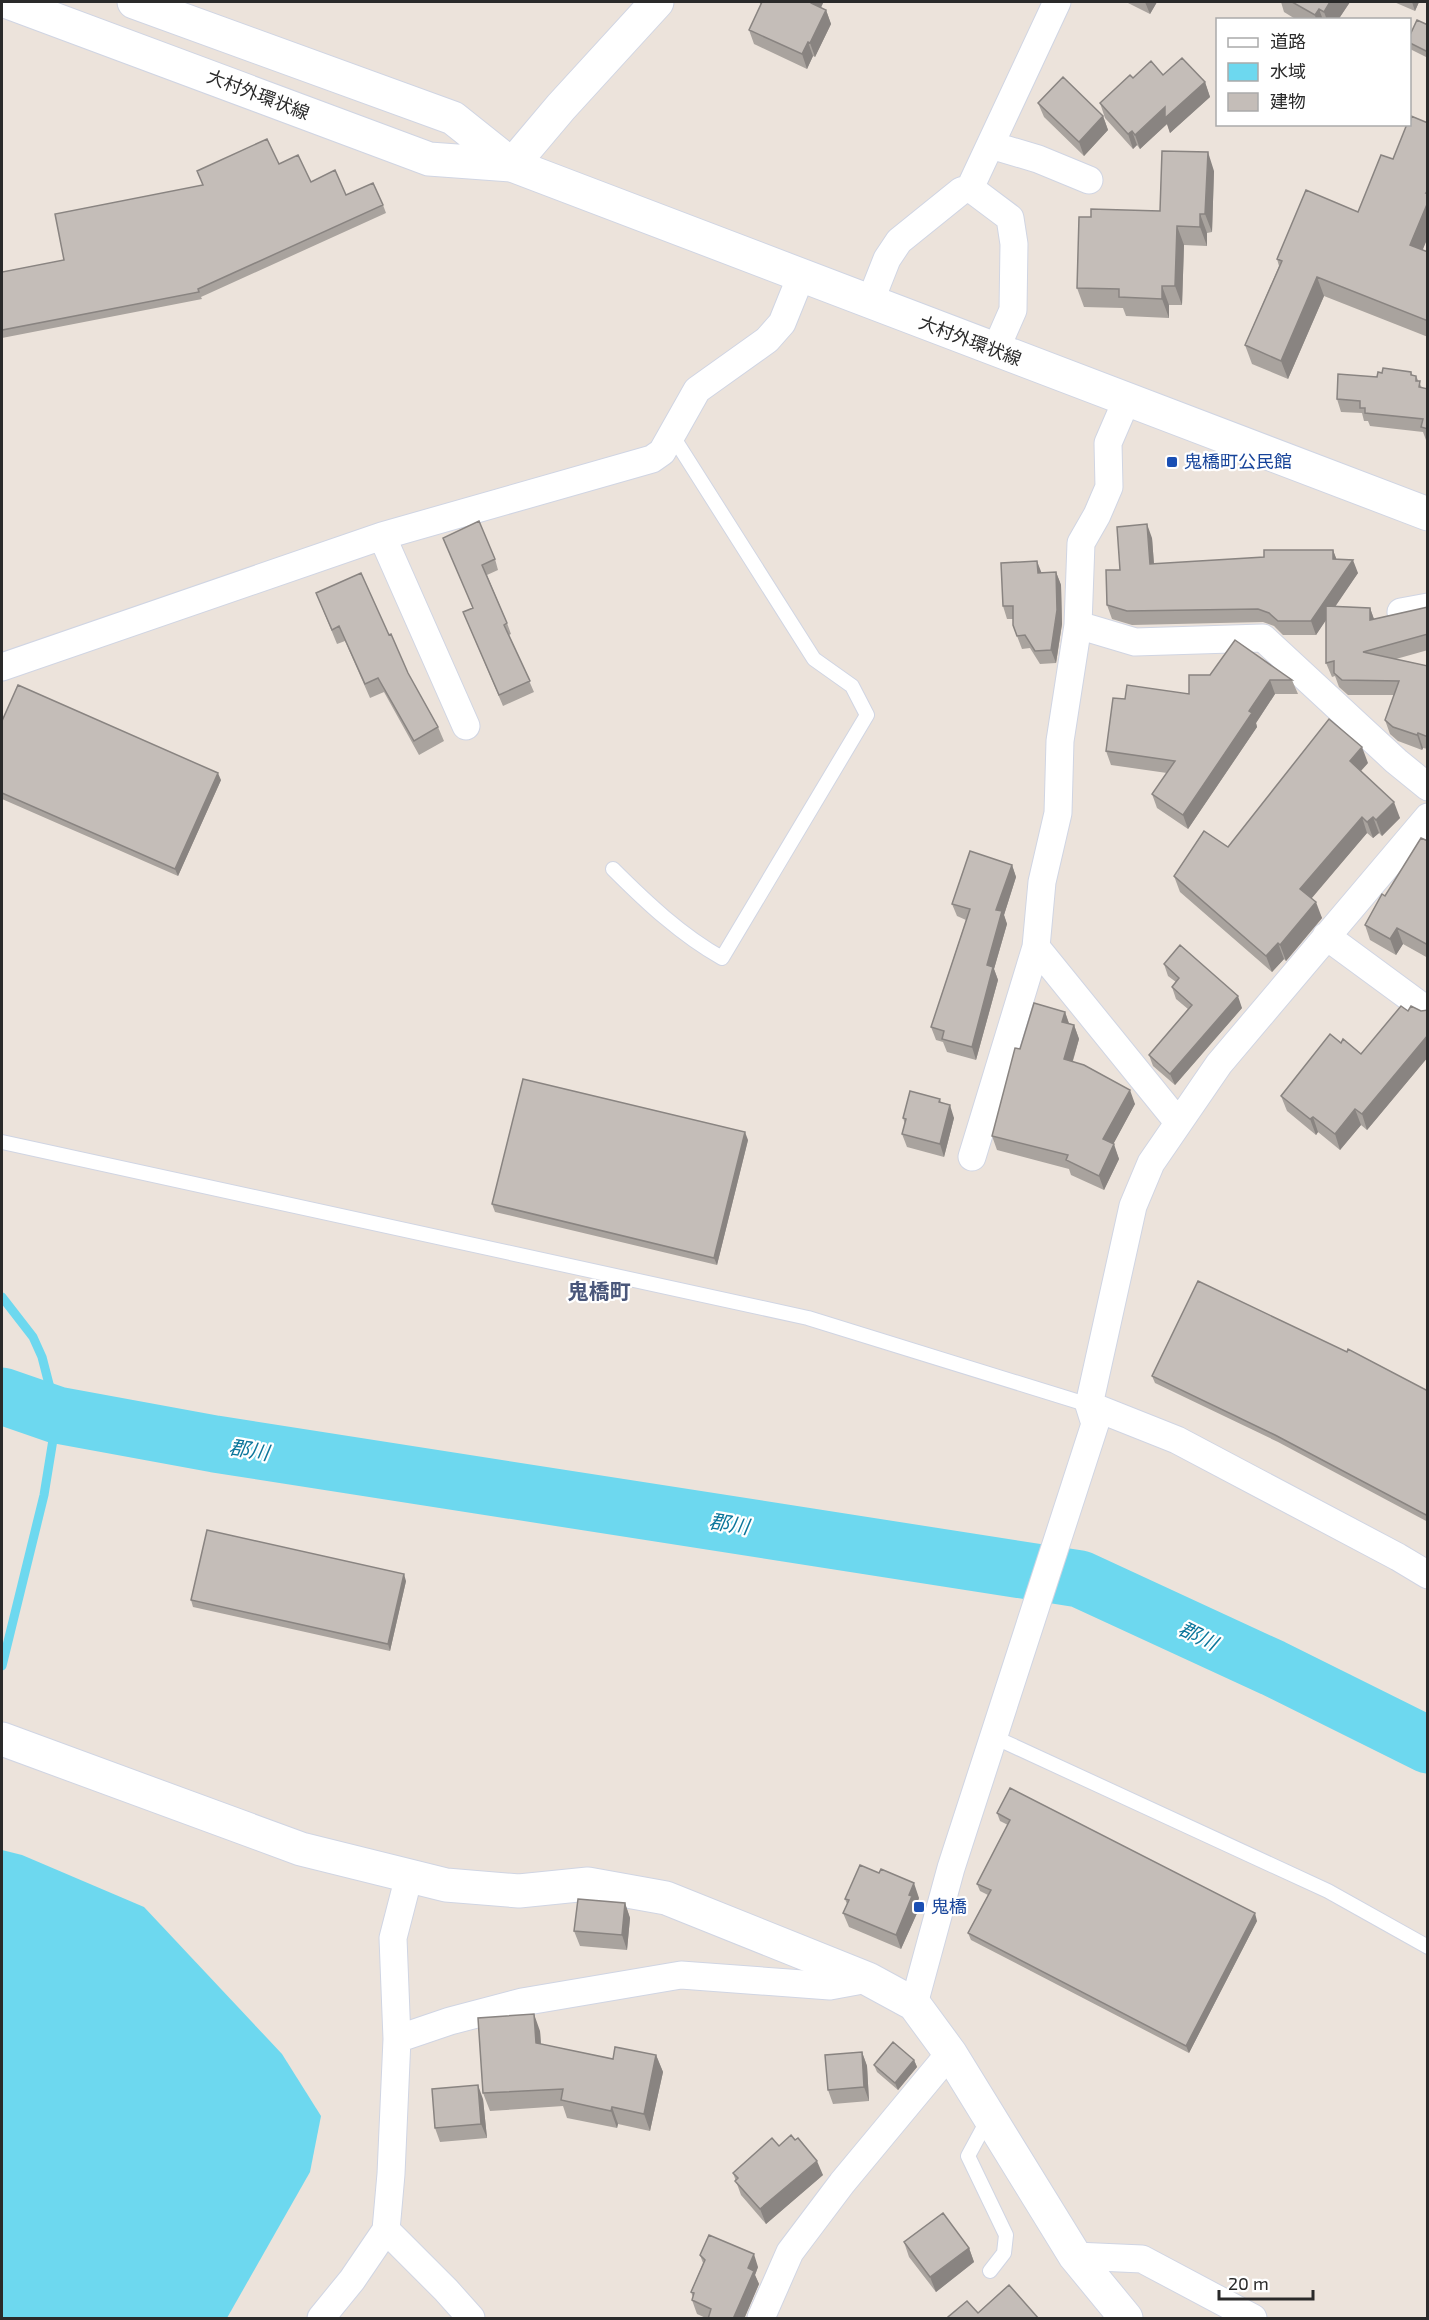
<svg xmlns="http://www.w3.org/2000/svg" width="1429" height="2320" font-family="'Exo 2','Noto Sans JP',sans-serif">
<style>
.water{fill:#6dd8ef}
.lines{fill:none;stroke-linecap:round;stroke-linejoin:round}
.stream{stroke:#6dd8ef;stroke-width:9}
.river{stroke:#6dd8ef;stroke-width:57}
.service-casing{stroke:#d0d5e3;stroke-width:16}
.minor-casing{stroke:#d0d5e3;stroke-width:29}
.tertiary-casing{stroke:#d0d5e3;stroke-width:35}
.secondary-casing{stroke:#d0d5e3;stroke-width:35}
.service{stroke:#fff;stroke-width:14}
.minor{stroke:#fff;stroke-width:27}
.tertiary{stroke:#fff;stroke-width:33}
.secondary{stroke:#fff;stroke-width:33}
.wall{fill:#a9a39e}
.shaded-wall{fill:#898481}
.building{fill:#c4bdb8;stroke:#898481;stroke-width:1.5}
.transit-dot{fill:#1a4fb4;stroke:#fff;stroke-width:2}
.labels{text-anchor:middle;stroke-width:4.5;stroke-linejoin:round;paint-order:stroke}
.street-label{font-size:18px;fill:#2a2a2a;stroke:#fff}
.transit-label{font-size:18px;fill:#164399;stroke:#fff;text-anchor:start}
.water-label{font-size:20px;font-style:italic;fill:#0c769b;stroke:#fff}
.quarter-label{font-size:21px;font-weight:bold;fill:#4a577a;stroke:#fff}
</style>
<rect width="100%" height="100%" fill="#ece3db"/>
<path class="water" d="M2,1850L22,1855L144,1907L282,2054L321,2116L310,2172L227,2318H2Z"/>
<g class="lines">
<path class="stream" d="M2,1297L33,1337L42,1357L57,1415L44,1495L2,1666"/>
<path class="river" d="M2,1396L57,1415L215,1444L1080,1579L1273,1668L1428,1745"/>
<g class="service-casing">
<path id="service" d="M613,869C646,902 681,935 722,958L867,715L852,686L814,659L672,435
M2,1142L808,1318L1089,1405
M994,1737L1328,1891L1428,1947
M988,2119L968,2156L1006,2235L1004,2253L990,2271"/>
</g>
<g class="minor-casing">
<path id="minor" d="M991,145L1038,159L1089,180
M970,188L1010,218L1014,244L1013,310L995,351
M870,302L887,259L899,241L961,191L970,188L1057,2
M1127,399L1108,443L1109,487L1097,515L1081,543L1078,625L1060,741L1058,813L1042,882L1036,947L1178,1122
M382,536L466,726
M1401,612L1428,607
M1078,625L1135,642L1263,638L1396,761L1428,787
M2,667L382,536L652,459L662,452L697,390L767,340L782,323L801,276
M1326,936L1428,1011
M972,1157L1036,947
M1089,1405L1177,1440L1398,1557L1428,1575
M914,2004L951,1868L1095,1424L1089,1405L1133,1206L1151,1163L1219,1064L1428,817
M397,2039L450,2021L522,2002L681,1975L830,1986L868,1979
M386,2230L446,2290L471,2318
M1075,2256L1142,2259L1253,2318
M321,2318L352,2280L386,2230L391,2174L397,2039L393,1938L409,1876
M761,2318L790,2252L842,2183L950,2053"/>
</g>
<g class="tertiary-casing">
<path id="tertiary" d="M512,165L561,107L657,2
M2,1739L301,1849L446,1885L519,1891L588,1884L666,1898L868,1979L914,2004L950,2053L1075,2256L1126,2318"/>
</g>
<g class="secondary-casing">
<path id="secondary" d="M8,2L429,159L512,165
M134,2L453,118L512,165L1428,514"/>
</g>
<use href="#service" class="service"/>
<use href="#minor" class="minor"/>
<use href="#tertiary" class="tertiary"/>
<use href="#secondary" class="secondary"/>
</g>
<path class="wall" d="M759,2H822L823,3L821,8L826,10L831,24L815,57L813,56L807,69L754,44L749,30L761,5Z
M1126,2H1157L1150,14Z
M1281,2H1350L1338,20H1297L1284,12Z
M1394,2H1419L1415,11Z
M1428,25V58L1410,49V35Z
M1163,75L1205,82L1210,97L1170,133L1167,124L1140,149L1137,145L1133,149L1105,118L1100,103L1133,78Z
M1038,103L1103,116L1108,130L1084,156L1044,117Z
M1428,123V237L1422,250L1428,252V337L1324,296L1288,379L1252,364L1245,345L1279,266L1277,259L1358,212Z
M279,164L311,182L346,195L383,205L386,213L201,297L202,299L2,338V272L64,260L203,185L197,171Z
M1214,171L1212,232L1207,233V246L1184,245L1182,305H1169V318L1126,316L1123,308L1084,307L1077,288L1160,211Z
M1411,372L1413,376H1416L1422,388L1428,389V440H1426L1423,432L1370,426L1368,421H1364L1362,413L1341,412L1337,399L1382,373Z
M443,538L495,559L498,570L487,575L507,623L511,634L509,635L534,692L503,706L463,612L473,608Z
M1152,538L1154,564L1264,557L1333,550L1336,559L1358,573L1335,606L1370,608L1374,619L1428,607V650L1396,659L1428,666V749L1423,748L1422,750L1398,741L1390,734L1385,720L1394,695H1348L1339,687L1335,676L1332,677L1326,663V619L1316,635H1283L1274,626L1263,622L1132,625L1112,619L1107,605L1120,570Z
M1056,572L1061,585L1062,624L1056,663L1040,664L1030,648L1022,649L1017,636L1013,619H1007L1003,606L1041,573Z
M316,593L389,635L408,673L438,727L444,741L419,755L384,692L370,698L345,641L337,644Z
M1189,675L1292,680L1298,694H1275L1256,723L1257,727L1188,829L1157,808L1152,794L1167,773L1111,765L1106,751L1125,699L1189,694Z
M2,721L221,780L178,876L2,799Z
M1368,763L1361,771L1400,818L1382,836L1379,833L1373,838L1367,833L1311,898L1322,918L1286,961L1284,959L1272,972L1180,892L1174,876L1228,847Z
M1428,841V958L1403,944L1396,955L1370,940L1365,925L1385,896Z
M1012,865L1016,877L1004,915L1007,924L994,969L998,980L976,1060L947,1052L943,1042L936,1040L931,1027L966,920L957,916L952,904Z
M1164,964L1242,1008L1175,1085L1153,1066L1149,1055L1188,1009L1176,999L1172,987L1176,982L1168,976Z
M1428,1010V1057L1367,1130L1361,1125L1340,1150L1318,1132L1316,1135L1287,1111L1281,1096L1341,1043L1361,1054L1408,1011H1421Z
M1065,1012L1069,1023L1074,1025L1079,1039L1073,1061L1135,1104L1113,1144L1119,1159L1104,1190L1071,1175L1069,1169L997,1150L992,1136L1020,1049Z
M940,1099L941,1103L954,1118L944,1157L907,1147L902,1134L905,1124L903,1118Z
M748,1140L717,1265L495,1212L492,1204Z
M1152,1376L1428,1391V1522L1278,1442L1155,1383Z
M406,1581L390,1651L193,1607L191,1600Z
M997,1813L1257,1921L1189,2053L971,1940L968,1933L988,1895L980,1891L977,1884L1008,1825L1000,1821Z
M879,1873L919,1898L916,1906L918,1911L901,1949L849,1927L843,1913L847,1904L845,1899Z
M625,1903L630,1918L627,1950L580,1946L574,1931Z
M540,2031L541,2044L613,2059L656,2055L663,2072L650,2131L618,2124L617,2128L567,2118L563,2106L490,2111L483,2093Z
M862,2052L867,2066L869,2101L833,2104L828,2090Z
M914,2060L917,2067L898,2090L877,2072L874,2065Z
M483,2099L487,2138L440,2142L435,2128Z
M779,2146L823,2175L766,2224L741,2195L733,2173Z
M904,2242L969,2248L974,2262L936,2292L909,2257Z
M700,2255L758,2267L755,2275L759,2284L744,2319H708L697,2314L692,2300L693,2297L691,2292L703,2263Z"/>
<path class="shaded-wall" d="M811,2H822L823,3L816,17L811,3Z
M1145,2H1157L1150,14Z
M1330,2H1350L1338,20H1327L1324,12Z
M1412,2H1419L1415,11Z
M1319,9L1323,20H1316L1315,15Z
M826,10L831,24L815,57L810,43Z
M808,42L813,56L807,69L802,54Z
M1205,82L1210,97L1170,133L1167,124L1140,149L1135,135L1165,107Z
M1103,116L1108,130L1084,156L1079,142Z
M1132,131L1137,145L1133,149L1128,134Z
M1208,152L1214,171L1212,232L1205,214Z
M1428,202V237L1417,264L1410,245Z
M1200,214L1207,233V246L1200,227Z
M1177,226L1184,245L1182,305L1175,286Z
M1317,277L1324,296L1288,379L1281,361Z
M1162,286L1169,305V318L1162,299Z
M1147,524L1152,538L1155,578L1150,564Z
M1333,550L1338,563L1333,559Z
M1353,560L1358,573L1316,635L1311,621Z
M1037,561L1042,574L1038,573Z
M1056,572L1061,585L1062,624L1056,663L1051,650Z
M1370,608L1375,622L1370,620Z
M1270,680L1275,694L1256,723L1257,727L1188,829L1183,815L1249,711Z
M1418,733L1423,748L1422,750L1417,735Z
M1362,747L1368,763L1356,776L1350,761Z
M218,773L221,780L178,876L175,869Z
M1394,802L1400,818L1382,836L1376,820Z
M1362,817L1367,833L1306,905L1300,889Z
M1373,817L1379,833L1373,838L1367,822Z
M1012,865L1016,877L1004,915L1007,924L994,969L998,980L976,1060L972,1047L996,910Z
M1316,902L1322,918L1286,961L1280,945Z
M1397,928L1403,944L1396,955L1390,939Z
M1278,943L1284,959L1272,972L1266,956Z
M1238,996L1242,1008L1175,1085L1170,1074Z
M1065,1012L1070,1027L1062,1022Z
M1074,1025L1079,1039L1069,1073L1064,1059Z
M1428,1035V1057L1367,1130L1362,1114Z
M1130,1090L1135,1104L1108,1154L1103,1139Z
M950,1105L954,1118L944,1157L940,1144Z
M1355,1109L1361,1125L1340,1150L1335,1134Z
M1313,1117L1318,1132L1316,1135L1310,1119Z
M745,1132L748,1140L717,1265L714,1258Z
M1114,1144L1119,1159L1104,1190L1099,1176Z
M404,1574L406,1581L390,1651L388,1644Z
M914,1883L919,1898L916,1906L918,1911L901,1949L896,1935L909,1895Z
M625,1903L630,1918L627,1950L622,1935Z
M1255,1913L1257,1921L1189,2053L1186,2046Z
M534,2014L540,2031L542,2061L536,2043Z
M862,2052L867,2066L869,2101L864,2087Z
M656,2055L663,2072L650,2131L644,2114Z
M914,2060L917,2067L898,2090L895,2083Z
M478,2085L483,2099L487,2138L481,2124Z
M612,2107L618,2124L617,2128L611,2111Z
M817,2161L823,2175L766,2224L760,2209Z
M969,2248L974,2262L936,2292L930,2277Z
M754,2254L758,2267L755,2275L759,2284L744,2319H733L748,2268Z"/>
<path class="building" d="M762,2H811V3L826,10L810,43L808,42L802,54L749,30Z
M1292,2H1330L1324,12L1319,9L1315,15Z
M1417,20L1428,25V52L1410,43V35Z
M1182,58L1205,82L1165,118V107L1135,135L1132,131L1128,134L1100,103L1130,75L1133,78L1151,61L1163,75Z
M1063,77L1103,116L1079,142L1038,103Z
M1411,116L1428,123V190L1426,193H1428V202L1410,245L1428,252V321L1317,277L1281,361L1245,345L1282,261L1277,259L1306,190L1358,212L1381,155L1393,159L1407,124H1410Z
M267,139L279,164L298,155L311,182L335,170L346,195L373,183L383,205L198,289L199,292L2,330V272L64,260L55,214L203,185L197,171Z
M1162,151L1208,152L1205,214H1200V227L1177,226L1175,286H1162V299L1119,297V289L1077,288L1079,217H1091V209L1160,211Z
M1383,368L1411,372V375L1416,376V381H1420L1419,387L1428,389V429L1421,427L1423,419L1365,413V408H1360V401L1337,399L1338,374L1377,377L1378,372L1382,373Z
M479,521L495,559L482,565L507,623L504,625L530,681L499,695L463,612L473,608L443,538Z
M1147,524L1150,564L1264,557V550H1333V559L1353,560L1311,621H1278L1269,613L1258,609L1127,611L1107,605L1106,570H1120L1117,527Z
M1037,561L1038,573L1056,572L1057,610L1051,650L1035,651L1025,635L1017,636L1013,625V606H1003L1001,563Z
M361,573L389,635L391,634L408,673L438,727L414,741L378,678L365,684L339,626L332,630L316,593Z
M1326,606L1370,608V620L1428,607V634L1363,652L1428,666V737L1418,733L1417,735L1393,727L1385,720L1399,681L1342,680L1334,673V661L1326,663Z
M1235,640L1292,680H1270L1249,711L1252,713L1183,815L1152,794L1175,761L1106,751L1113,698L1125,699L1127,685L1189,694V675H1210Z
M18,685L218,773L175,869L2,793V721Z
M1329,719L1362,747L1350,761L1394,802L1376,820L1373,817L1367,822L1362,817L1300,889L1316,902L1280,945L1278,943L1266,956L1174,876L1204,831L1228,847Z
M1421,838L1428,841V945L1397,928L1390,939L1365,925L1382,894L1385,896Z
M970,851L1012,865L996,910L1002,911L987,965L993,967L972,1047L942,1039L944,1031L931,1027L970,909L952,904Z
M1180,945L1238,996L1170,1074L1149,1055L1192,1005L1172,987L1179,978L1164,964Z
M1034,1003L1065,1012L1062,1022L1074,1025L1064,1059L1084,1065L1130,1090L1103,1139L1114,1144L1099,1176L1066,1160L1068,1155L992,1136L1015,1048L1020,1049Z
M1401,1006L1408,1011L1411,1006L1421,1011L1428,1010V1035L1362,1114L1355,1109L1335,1134L1313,1117L1310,1119L1281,1096L1330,1034L1341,1043L1343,1039L1361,1054Z
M523,1079L745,1132L714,1258L492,1204Z
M910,1091L940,1099L939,1102L950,1105L940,1144L902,1134L906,1119L903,1118Z
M1198,1281L1347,1352L1348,1349L1428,1391V1516L1275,1435L1152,1376Z
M207,1530L404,1574L388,1644L191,1600Z
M1010,1788L1255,1913L1186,2046L968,1933L991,1890L977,1884L1010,1820L997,1813Z
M860,1865L879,1873L881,1869L914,1883L909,1895L912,1896L896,1935L843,1913L849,1900L845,1899Z
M578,1899L625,1903L622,1935L574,1931Z
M534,2014L536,2043L613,2059L615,2047L656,2055L644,2114L612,2107L611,2111L561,2100L563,2089L483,2093L478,2018Z
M893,2042L914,2060L895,2083L874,2065Z
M862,2052L864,2087L828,2090L825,2055Z
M478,2085L481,2124L435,2128L432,2089Z
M791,2135L795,2140L798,2138L817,2161L760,2209L735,2181L738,2178L733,2173L772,2138L779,2146Z
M943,2213L969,2248L930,2277L904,2242Z
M709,2235L754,2254L748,2268L754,2271L733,2319H708L711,2309L692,2300L694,2293L691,2292L705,2260L700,2255Z
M1009,2285L1039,2319H949L948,2317L967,2301L978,2313Z"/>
<g class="transit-dot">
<rect x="1166" y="456" width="12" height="12" rx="3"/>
<rect x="913" y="1901" width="12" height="12" rx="3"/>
</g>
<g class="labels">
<g class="street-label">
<text transform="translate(258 95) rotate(21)" y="6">大村外環状線</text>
<text transform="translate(970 341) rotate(21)" y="6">大村外環状線</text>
</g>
<g class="transit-label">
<text x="1184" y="468">鬼橋町公民館</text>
<text x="931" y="1913">鬼橋</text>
</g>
<g class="water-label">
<text transform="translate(249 1450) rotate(9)" y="7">郡川</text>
<text transform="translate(729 1524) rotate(9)" y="7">郡川</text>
<text transform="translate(1198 1636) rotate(26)" y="7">郡川</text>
</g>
<g class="quarter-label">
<text x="599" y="1299">鬼橋町</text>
</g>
</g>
<rect width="1429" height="2320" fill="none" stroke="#2a2a2a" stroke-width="6"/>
<rect x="1216" y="18" width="195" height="108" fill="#ffffff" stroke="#aaaaaa" stroke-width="1.5"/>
<rect x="1228" y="38" width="30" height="9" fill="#ffffff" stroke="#aaaaaa" stroke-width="1.5"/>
<text x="1270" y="48" font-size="18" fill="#2a2a2a">道路</text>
<rect x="1228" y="63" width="30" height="18" fill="#6dd8ef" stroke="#aaaaaa" stroke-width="1.5"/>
<text x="1270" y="78" font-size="18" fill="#2a2a2a">水域</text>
<rect x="1228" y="93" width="30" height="18" fill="#c4bdb8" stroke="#aaaaaa" stroke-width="1.5"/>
<text x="1270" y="108" font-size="18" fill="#2a2a2a">建物</text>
<path d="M1219 2290v9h94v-9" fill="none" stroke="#2a2a2a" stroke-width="3"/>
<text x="1228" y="2290" font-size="18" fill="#2a2a2a" stroke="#ffffff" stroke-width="4.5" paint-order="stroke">20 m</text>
</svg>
